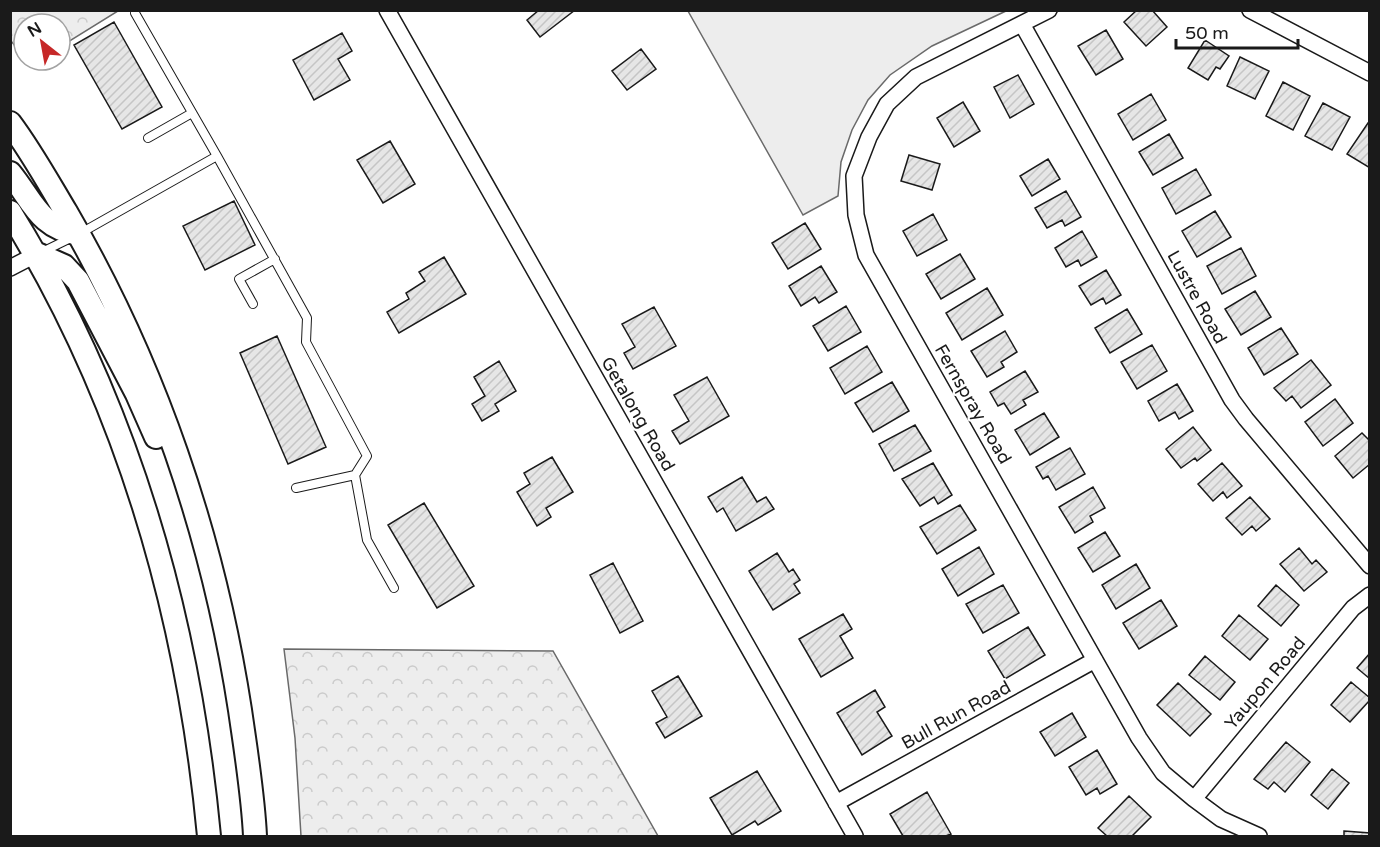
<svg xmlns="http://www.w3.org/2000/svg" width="1380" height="847" font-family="'Varela Round',sans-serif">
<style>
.grass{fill:#ededed;stroke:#6a6a6a;stroke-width:1.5}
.forest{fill:url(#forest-crowns);stroke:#6a6a6a;stroke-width:1.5}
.building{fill:url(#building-hatch);stroke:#1a1a1a;stroke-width:1.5}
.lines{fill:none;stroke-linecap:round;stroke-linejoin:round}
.lane-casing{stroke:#1a1a1a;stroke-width:10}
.street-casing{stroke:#1a1a1a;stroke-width:18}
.primary-casing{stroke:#1a1a1a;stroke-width:26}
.lane{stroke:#fff;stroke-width:8}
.street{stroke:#fff;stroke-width:15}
.primary{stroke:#fff;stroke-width:22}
.labels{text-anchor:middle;stroke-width:4.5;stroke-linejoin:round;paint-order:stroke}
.street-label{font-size:18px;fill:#1a1a1a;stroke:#fff}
</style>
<defs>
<pattern id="forest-crowns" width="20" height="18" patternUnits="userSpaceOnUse" patternTransform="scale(1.5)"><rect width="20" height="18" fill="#ededed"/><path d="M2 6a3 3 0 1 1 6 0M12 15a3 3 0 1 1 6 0" fill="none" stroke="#cbcbcb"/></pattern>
<pattern id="building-hatch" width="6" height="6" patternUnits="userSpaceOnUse" patternTransform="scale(1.5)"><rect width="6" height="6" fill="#e6e6e6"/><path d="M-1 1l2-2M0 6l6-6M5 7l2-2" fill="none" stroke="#c5c5c5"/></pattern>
</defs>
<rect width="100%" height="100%" fill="#fff"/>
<path class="grass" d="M688,11H1006L932,46L890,75L868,100L852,130L841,162L838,196L803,215Z"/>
<path class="forest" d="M10,11L11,10L118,11L60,47V24H24V57L11,41Z
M284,649L553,651L658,836H301L295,738Z"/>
<path class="building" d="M539,10H575L540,37L527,20Z
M1137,10H1152L1167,27L1146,46L1124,22Z
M114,22L162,107L122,129L74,45Z
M1106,30L1123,59L1096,75L1078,46Z
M342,33L352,51L338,59L350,80L314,100L293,60Z
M1205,40L1229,56L1220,69L1216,67L1208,80L1188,68Z
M641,49L656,69L627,90L612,71Z
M1240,57L1269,71L1255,99L1227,86Z
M1018,75L1034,104L1010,118L994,87Z
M1283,82L1310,96L1293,130L1266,116Z
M1151,94L1166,120L1133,140L1118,114Z
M963,102L980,131L954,147L937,118Z
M1323,103L1350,117L1332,150L1305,136Z
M1368,123L1370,124V168L1347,154Z
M1169,134L1183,158L1153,175L1139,152Z
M390,141L415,184L383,203L357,160Z
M909,155L940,164L932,190L901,181Z
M1048,159L1060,179L1032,196L1020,176Z
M1196,169L1211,195L1176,214L1162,188Z
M1066,191L1081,217L1065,226L1062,220L1047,228L1035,208Z
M234,201L255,245L205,270L183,226Z
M1215,211L1231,237L1197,257L1182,231Z
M933,214L947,240L917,256L903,231Z
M805,223L821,249L788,269L772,243Z
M1082,231L1097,257L1081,266L1078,260L1066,267L1055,248Z
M1241,248L1256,276L1222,294L1207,266Z
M960,254L975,279L941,299L926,274Z
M444,257L466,294L399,333L387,312L409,299L406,293L425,281L419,272Z
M821,266L837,292L819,303L815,297L801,306L789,286Z
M1106,270L1121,295L1106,304L1103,298L1091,305L1079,286Z
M987,288L1003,315L962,340L946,313Z
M1255,291L1271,317L1241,335L1225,309Z
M846,306L861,332L828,351L813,326Z
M654,307L676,346L633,369L624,353L635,347L622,324Z
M1127,309L1142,334L1110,353L1095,328Z
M1281,328L1298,354L1264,375L1248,348Z
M1005,331L1017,352L1001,362L1004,367L987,377L971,351Z
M277,336L326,447L288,464L240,353Z
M1152,345L1167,371L1137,389L1121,362Z
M867,346L882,372L845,394L830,368Z
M1311,360L1331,385L1301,408L1292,396L1286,401L1274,388Z
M499,361L516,391L495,404L499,411L482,421L472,404L485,396L474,377Z
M1025,371L1038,392L1023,400L1026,405L1011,414L1004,403L998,406L990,392Z
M707,377L729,416L680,444L672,431L689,421L674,395Z
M892,382L909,411L873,432L855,403Z
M1177,384L1193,411L1179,419L1175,412L1159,421L1148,401Z
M1335,399L1353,423L1323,446L1305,422Z
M1044,413L1059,437L1030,455L1015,430Z
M915,425L931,451L894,471L879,444Z
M1193,427L1211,450L1197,461L1195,458L1181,468L1166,449Z
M1362,433L1370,441V464L1353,478L1335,456Z
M1070,448L1085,474L1056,490L1048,476L1043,479L1036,467Z
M552,457L573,492L546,508L551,517L537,526L517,492L530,484L524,473Z
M933,463L952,495L938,504L934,497L920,506L902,479Z
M1222,463L1242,486L1227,498L1223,492L1213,501L1198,484Z
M742,477L757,502L766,497L774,509L736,531L723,508L717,512L708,497Z
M1093,487L1105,508L1090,516L1093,522L1075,533L1059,507Z
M1250,497L1270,519L1256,531L1252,526L1242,535L1226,518Z
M424,503L474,586L437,608L388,525Z
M960,505L976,530L937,554L920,527Z
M1105,532L1120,556L1093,572L1078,548Z
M979,547L994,574L958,596L942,569Z
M1299,548L1312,564L1316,560L1327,572L1304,591L1280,564Z
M777,553L789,572L793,569L800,580L794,584L800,593L773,610L749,571Z
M613,563L643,621L620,633L590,575Z
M1136,564L1150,588L1116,609L1102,585Z
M1003,585L1019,613L983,633L966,604Z
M1276,585L1299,605L1281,626L1258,606Z
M1161,600L1177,626L1139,649L1123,623Z
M843,614L852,629L840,636L853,658L821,677L799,639Z
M1239,615L1268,639L1250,660L1222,636Z
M1028,627L1045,655L1005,679L988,651Z
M1370,653V679L1357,668Z
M1205,656L1235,682L1220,700L1189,675Z
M678,676L702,716L665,738L656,723L667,717L652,691Z
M1351,682L1370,698V700L1350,722L1331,705Z
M1178,683L1211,714L1190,736L1157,705Z
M875,690L885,707L877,712L892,736L862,755L837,713Z
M1072,713L1086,737L1055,756L1040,732Z
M1286,742L1310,762L1285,792L1274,782L1268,789L1254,779Z
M1097,750L1117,784L1100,794L1097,788L1086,795L1069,767Z
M1332,769L1349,783L1328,809L1311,795Z
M757,771L781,811L758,825L755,821L732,835L710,798Z
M927,792L951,834L946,836H903L890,814Z
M1129,796L1151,817L1132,836H1107L1098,828Z
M1344,831L1370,833V836H1344Z"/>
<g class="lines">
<g class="lane-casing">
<path id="lane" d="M135,13L217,156
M148,138L192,113
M42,252L79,234L217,156L307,318L306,342L367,456L355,475L367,540L394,588
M253,304L239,279L275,259
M296,488L355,475"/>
</g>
<g class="street-casing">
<path id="street" d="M387,10L855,836
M1049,10L916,77L887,104L869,137L854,176L856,215L866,255L1139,738L1163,773L1194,799L1221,819L1259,836
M1250,10L1370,73
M1022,24L1232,400L1246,419L1370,566
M10,268L37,254
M1194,799L1353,608L1370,595
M836,803L1095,660"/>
</g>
<g class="primary-casing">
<path id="primary" d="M10,123C31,151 48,182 66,212C155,365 213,535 240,710C246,752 253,794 255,836
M10,173C33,201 39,228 79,234
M10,212C128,403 188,614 209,836
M37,254L64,266L78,281L137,394L156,437"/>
</g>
<use href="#lane" class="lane"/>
<use href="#street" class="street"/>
<use href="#primary" class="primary"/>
</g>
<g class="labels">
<g class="street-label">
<text transform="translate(1197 297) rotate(61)" y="6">Lustre Road</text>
<text transform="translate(973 404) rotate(60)" y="6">Fernspray Road</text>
<text transform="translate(638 414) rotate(60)" y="6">Getalong Road</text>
<text transform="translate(1265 683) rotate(-50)" y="6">Yaupon Road</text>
<text transform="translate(956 715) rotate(-29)" y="6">Bull Run Road</text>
</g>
</g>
<rect width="1380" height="847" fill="none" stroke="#1a1a1a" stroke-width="24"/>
<g transform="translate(42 42) rotate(329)"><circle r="28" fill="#ffffff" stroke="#a3a3a3" stroke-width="1.5"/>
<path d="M0-4.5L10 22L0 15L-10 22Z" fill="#c62828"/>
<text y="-9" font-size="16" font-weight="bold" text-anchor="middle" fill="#1a1a1a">N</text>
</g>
<path d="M1176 39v9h122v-9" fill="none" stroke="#1a1a1a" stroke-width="3"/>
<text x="1185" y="39" font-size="18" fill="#1a1a1a" stroke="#ffffff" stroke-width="4.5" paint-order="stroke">50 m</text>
</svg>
